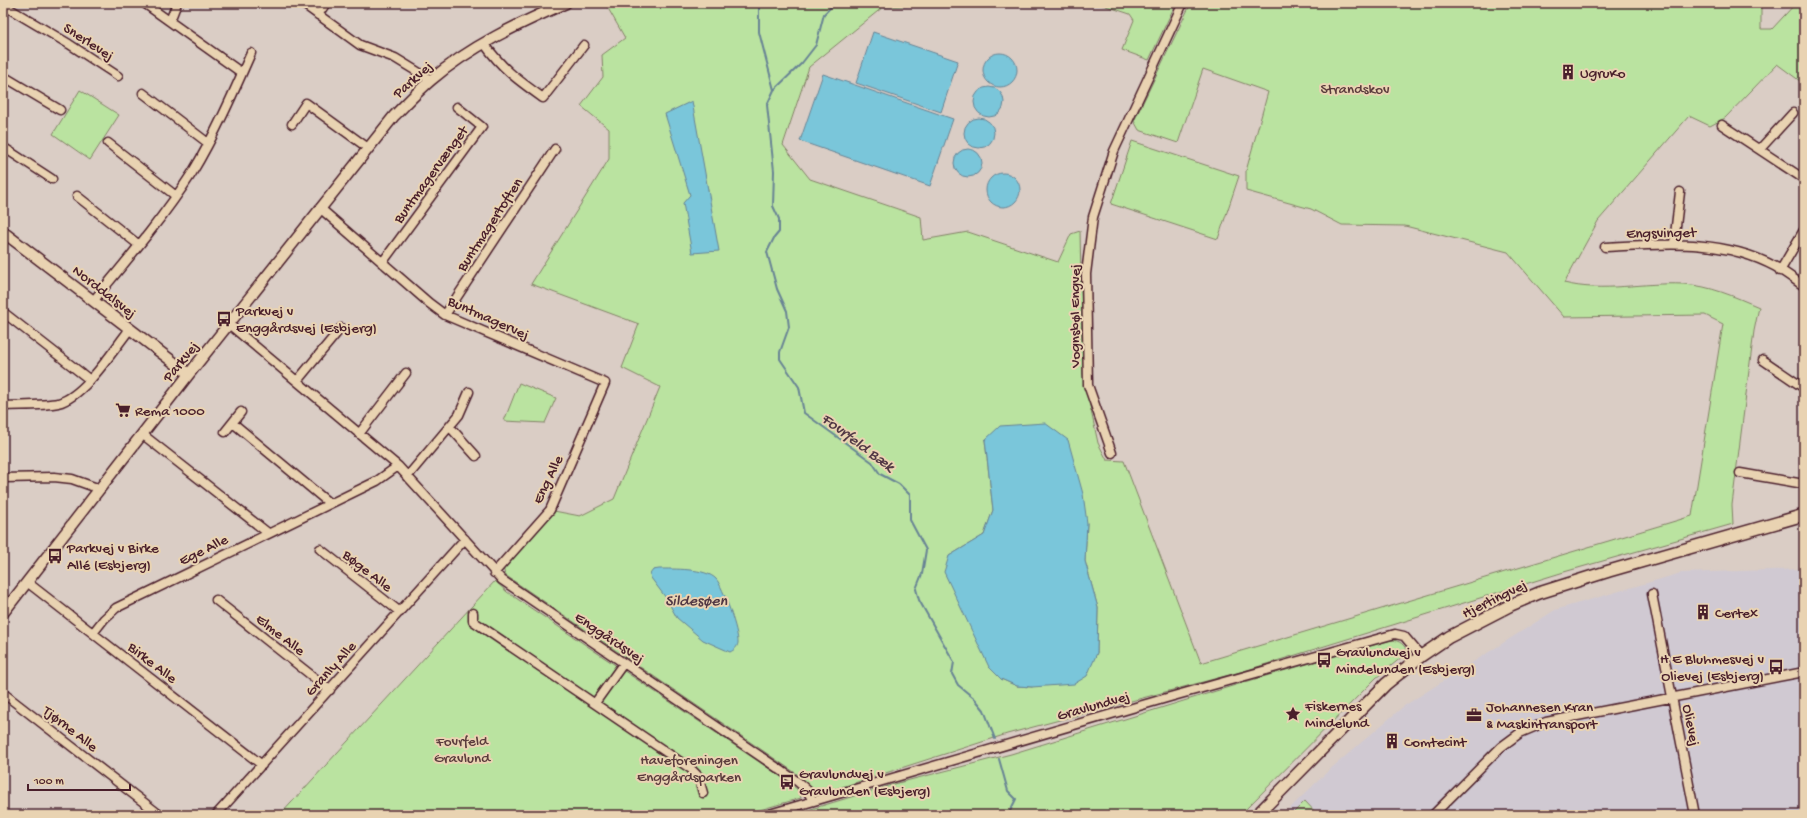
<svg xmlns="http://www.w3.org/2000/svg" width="1807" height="818" font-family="'Gochi Hand',sans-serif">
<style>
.built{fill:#d0c9d2}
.green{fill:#bae3a0;stroke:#828166;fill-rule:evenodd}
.water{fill:#7ac6da;stroke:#678394}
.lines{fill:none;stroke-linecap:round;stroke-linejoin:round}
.stream{stroke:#678394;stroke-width:2}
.minor-casing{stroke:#4a1f2b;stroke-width:11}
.tertiary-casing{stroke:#4a1f2b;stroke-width:13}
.secondary-casing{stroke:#4a1f2b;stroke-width:14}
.minor{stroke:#e9d3b2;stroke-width:8}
.tertiary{stroke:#e9d3b2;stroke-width:10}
.secondary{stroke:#e9d3b2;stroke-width:11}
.labels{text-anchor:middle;stroke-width:4;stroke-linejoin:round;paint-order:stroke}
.street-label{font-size:15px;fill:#4a1f2b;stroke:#e9d3b2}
.poi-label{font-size:15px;fill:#4a1f2b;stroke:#e9d3b2;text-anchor:start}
.park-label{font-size:15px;fill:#5b3c3d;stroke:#e9d3b2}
.water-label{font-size:16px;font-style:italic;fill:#513845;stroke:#e9d3b2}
</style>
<rect width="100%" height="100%" fill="#dacdc5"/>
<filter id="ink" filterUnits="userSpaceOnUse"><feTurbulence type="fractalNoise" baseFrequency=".025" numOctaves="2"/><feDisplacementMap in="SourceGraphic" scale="8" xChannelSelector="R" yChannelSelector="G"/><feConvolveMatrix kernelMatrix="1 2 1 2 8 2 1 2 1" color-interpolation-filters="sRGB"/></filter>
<g filter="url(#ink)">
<path class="built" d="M1804,569V815H1283L1328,771L1404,706L1555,610L1681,573Z"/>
<path class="green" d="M605,3H911L907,6L883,7L809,67L783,145L810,179L921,217L923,240L968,232L1058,262L1071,234L1080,231L1083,374L1098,443L1107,460L1124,461L1201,663L1692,516L1723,324L1705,315L1564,317L1508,252L1405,226L1342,225L1311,209L1246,191V171L1268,92L1203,69L1178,143L1139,130L1134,121L1191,3H1761V29H1772L1796,3H1804V84L1777,64L1725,118L1710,126L1689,116L1598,221L1564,283C1603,293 1643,282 1683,284C1711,286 1733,296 1759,307L1754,331L1732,505L1733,524L1564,572L1244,671L1007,734L817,795L797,774L505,575L503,567L554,511L580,516L614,499L660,387L622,368L639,324L531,284L609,159V129L581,106L603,77L602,55L625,38ZM985,440L1087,523L1085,561L1098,608L1097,653L1032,687L1017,686L1001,679L949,556L984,535L993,510Z
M1097,3H1176L1149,60L1122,50L1134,20L1130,14Z
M80,90L119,115L90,160L53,134Z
M1132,141L1239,176L1218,239L1111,204Z
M519,383L556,398L545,423L504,421Z
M495,581L507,592L789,782L800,792L801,798L742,815H280Z
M1391,640C1399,640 1406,645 1407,653L1376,678L1240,815H791L898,783L1011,754L1255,679Z
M1305,801L1318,815H1291Z"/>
<path class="water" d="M873,32L958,61L941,112L856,83Z
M983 70a17 17 0 1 1 34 0a17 17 0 1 1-34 0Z
M823,74L953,119L930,186L800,141Z
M974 102a15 15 0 1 1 30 0a15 15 0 1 1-30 0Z
M692,101L719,251L692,253L683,203L690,195L665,114Z
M964 133a15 15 0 1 1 30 0a15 15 0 1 1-30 0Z
M954 163a14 14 0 1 1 28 0a14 14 0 1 1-28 0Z
M986 190a17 17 0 1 1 34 0a17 17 0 1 1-34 0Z
M1045,423L1068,440L1083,494L1087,523L1085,561L1098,608L1097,653L1087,676L1074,684L1032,687L1017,686L1001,679L989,667L944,572L949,556L984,535L993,510L985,440L1000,426Z
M659,569C673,569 706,568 716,579C723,586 739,633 738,643C737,648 734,650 730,652L703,640L677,618L666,598L651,578L650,574L653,570Z"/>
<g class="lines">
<path class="stream" d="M759,3V32L774,90L767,105L774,171L773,206L779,219V232L774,238L767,252L777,289L787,311L789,327L780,352V359L799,387L804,413L872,462L880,474L899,484L910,495V520L926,550L922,574L916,589L919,600L954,662L952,674L958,685L975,699L984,710L995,739
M774,90L802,63L816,45L824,14L835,3
M999,759L1008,791L1016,799L1008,815"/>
<g class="minor-casing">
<path id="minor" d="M144,3L242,73
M302,3L360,45L395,58L431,80
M3,5L69,44L118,76
M318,15L326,3
M170,21L177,3
M484,43C502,69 518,80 543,98L584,45
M3,76L60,110
M143,93L208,143
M292,124L306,103L368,148
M1722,125L1804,179
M108,143L176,196
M3,147L52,179
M1760,149L1793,113
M77,196L139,245
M320,208L429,303L445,315L605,383L550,510L494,573
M1674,243L1680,192
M1605,247C1663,244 1723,238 1776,267C1786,273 1795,280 1804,286
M382,263L482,127L457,107
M1780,271L1804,230
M94,300C128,259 163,218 192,173C215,135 233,94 251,53
M3,312L90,380
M445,315L555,149
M230,325L398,466L502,580L798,782L807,790L813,801
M1763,360L1804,388
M297,381L341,328
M3,406C19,405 43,406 58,403C85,396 113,350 130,329
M233,423L329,503
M450,427L476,456
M225,432L241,412
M142,434L268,533
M359,434L406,373
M1112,453L1088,385L1086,274L1093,217L1114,151L1183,3
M1740,473L1804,484
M407,477L459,415L469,392
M3,478L54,477L72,479L100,489
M320,549L400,612
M27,582L262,765
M1652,594L1695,815
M216,600L330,690
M473,613V621L691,769L698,776L703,793
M93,633L104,619L116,608L377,481L398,466
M3,693L160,815
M595,703L623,664
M216,815L465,539
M766,815L1170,697L1395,634L1404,636L1421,656
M1433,815L1501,747L1520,733L1546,722L1804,672"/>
</g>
<g class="tertiary-casing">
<path id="tertiary" d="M3,232L189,374
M3,613L189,374L394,116C406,104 418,91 431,80C471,46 518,24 566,3"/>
</g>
<g class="secondary-casing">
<path id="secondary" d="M1257,815L1386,684L1421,656L1449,637L1511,605L1539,593L1609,571L1804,515"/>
</g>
<use href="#minor" class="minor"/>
<use href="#tertiary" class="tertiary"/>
<use href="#secondary" class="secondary"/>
</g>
</g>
<defs>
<g id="building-bare" transform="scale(1.2)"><path d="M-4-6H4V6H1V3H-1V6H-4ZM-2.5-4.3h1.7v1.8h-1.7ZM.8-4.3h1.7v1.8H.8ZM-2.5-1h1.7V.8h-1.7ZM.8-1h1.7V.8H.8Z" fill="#4a1f2b" stroke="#e9d3b2" stroke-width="2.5" paint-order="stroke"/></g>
<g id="bus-bare" transform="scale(1.2)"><path d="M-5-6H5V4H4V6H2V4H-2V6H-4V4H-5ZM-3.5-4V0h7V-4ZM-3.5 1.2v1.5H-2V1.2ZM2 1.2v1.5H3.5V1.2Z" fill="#4a1f2b" stroke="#e9d3b2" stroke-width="2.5" paint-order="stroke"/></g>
<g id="supermarket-bare" transform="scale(1.2)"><path d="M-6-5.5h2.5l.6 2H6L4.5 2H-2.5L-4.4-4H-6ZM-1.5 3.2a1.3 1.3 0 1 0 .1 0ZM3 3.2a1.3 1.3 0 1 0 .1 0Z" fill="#4a1f2b" stroke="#e9d3b2" stroke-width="2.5" paint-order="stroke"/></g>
<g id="sight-bare" transform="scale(1.2)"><path d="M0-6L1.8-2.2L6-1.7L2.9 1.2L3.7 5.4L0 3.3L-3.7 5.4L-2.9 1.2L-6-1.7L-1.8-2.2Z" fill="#4a1f2b" stroke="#e9d3b2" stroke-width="2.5" paint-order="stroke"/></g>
<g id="office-bare" transform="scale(1.2)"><path d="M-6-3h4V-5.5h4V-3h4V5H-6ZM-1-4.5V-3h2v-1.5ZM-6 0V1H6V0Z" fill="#4a1f2b" stroke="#e9d3b2" stroke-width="2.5" paint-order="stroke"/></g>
</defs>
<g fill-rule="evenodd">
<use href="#building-bare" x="1568" y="72"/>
<use href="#bus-bare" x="224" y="319"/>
<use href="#supermarket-bare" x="123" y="410"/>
<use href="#bus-bare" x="55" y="556"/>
<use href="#building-bare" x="1703" y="612"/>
<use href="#bus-bare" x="1324" y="660"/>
<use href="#bus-bare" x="1776" y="667"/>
<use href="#sight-bare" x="1293" y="714"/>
<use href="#office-bare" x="1474" y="715"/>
<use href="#building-bare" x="1392" y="741"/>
<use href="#bus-bare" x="787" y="782"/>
</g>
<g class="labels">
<g class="street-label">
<text transform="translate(89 41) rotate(33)" y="5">Snerlevej</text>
<text transform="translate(412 79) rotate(-42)" y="5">Parkvej</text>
<text transform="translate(430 174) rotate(-54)" y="5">Buntmagervænget</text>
<text transform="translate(489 224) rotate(-57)" y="5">Buntmagertoften</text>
<text transform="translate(1661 232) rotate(-1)" y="5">Engsvinget</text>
<text transform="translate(105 291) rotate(38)" y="5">Norddalsvej</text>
<text transform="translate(1074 316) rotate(-90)" y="5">Vognsbøl Engvej</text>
<text transform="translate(489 317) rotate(24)" y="5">Buntmagervej</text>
<text transform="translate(180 361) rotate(-51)" y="5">Parkvej</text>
<text transform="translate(547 479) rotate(-64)" y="5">Eng Alle</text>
<text transform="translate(203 549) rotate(-26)" y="5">Ege Alle</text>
<text transform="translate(368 570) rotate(38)" y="5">Bøge Alle</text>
<text transform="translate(1494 598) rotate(-26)" y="5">Hjertingvej</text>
<text transform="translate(281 634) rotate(38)" y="5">Elme Alle</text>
<text transform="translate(610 637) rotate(34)" y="5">Enggårdsvej</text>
<text transform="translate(153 662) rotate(38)" y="5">Birke Alle</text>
<text transform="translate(330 668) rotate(-48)" y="5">Granly Alle</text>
<text transform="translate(1093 705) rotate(-16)" y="5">Gravlundvej</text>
<text transform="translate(1692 725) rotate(79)" y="5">Olievej</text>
<text transform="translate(71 728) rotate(38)" y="5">Tjørne Alle</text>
</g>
<g class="poi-label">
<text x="1580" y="77">UgruKo</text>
<text x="236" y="315">Parkvej v<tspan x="236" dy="17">Enggårdsvej (Esbjerg)</tspan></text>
<text x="135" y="415">Rema 1000</text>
<text x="67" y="552">Parkvej v Birke<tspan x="67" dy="17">Allé (Esbjerg)</tspan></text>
<text x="1715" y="617">Certex</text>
<text x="1336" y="656">Gravlundvej v<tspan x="1336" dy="17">Mindelunden (Esbjerg)</tspan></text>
<text x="1764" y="663" text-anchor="end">H E Bluhmesvej v<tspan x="1764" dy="17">Olievej (Esbjerg)</tspan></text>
<text x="1305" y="710">Fiskernes<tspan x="1305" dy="17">Mindelund</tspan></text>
<text x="1486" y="711">Johannesen Kran<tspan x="1486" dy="17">&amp; Maskintransport</tspan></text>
<text x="1404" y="746">Comtecint</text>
<text x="799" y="778">Gravlundvej v<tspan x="799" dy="17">Gravlunden (Esbjerg)</tspan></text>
</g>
<g class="park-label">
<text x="1355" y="93">Strandskov</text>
<text x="462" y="745">Fovrfeld<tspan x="462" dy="17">Gravlund</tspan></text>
<text x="689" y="764">Haveforeningen<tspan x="689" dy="17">Enggårdsparken</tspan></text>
</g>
<g class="water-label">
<text transform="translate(859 441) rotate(37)" y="6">Fovrfeld Bæk</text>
<text x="696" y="605">Sildesøen</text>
</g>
</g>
<rect width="1807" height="818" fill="none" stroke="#e9d3b2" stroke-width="16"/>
<rect x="8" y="8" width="1791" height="802" fill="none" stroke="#4a1f2b" stroke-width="1.5" filter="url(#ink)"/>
<path d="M28 784v6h102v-6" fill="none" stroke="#4a1f2b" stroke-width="2"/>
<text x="34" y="784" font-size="12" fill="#4a1f2b" stroke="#e9d3b2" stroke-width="3" paint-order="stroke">100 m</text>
</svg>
